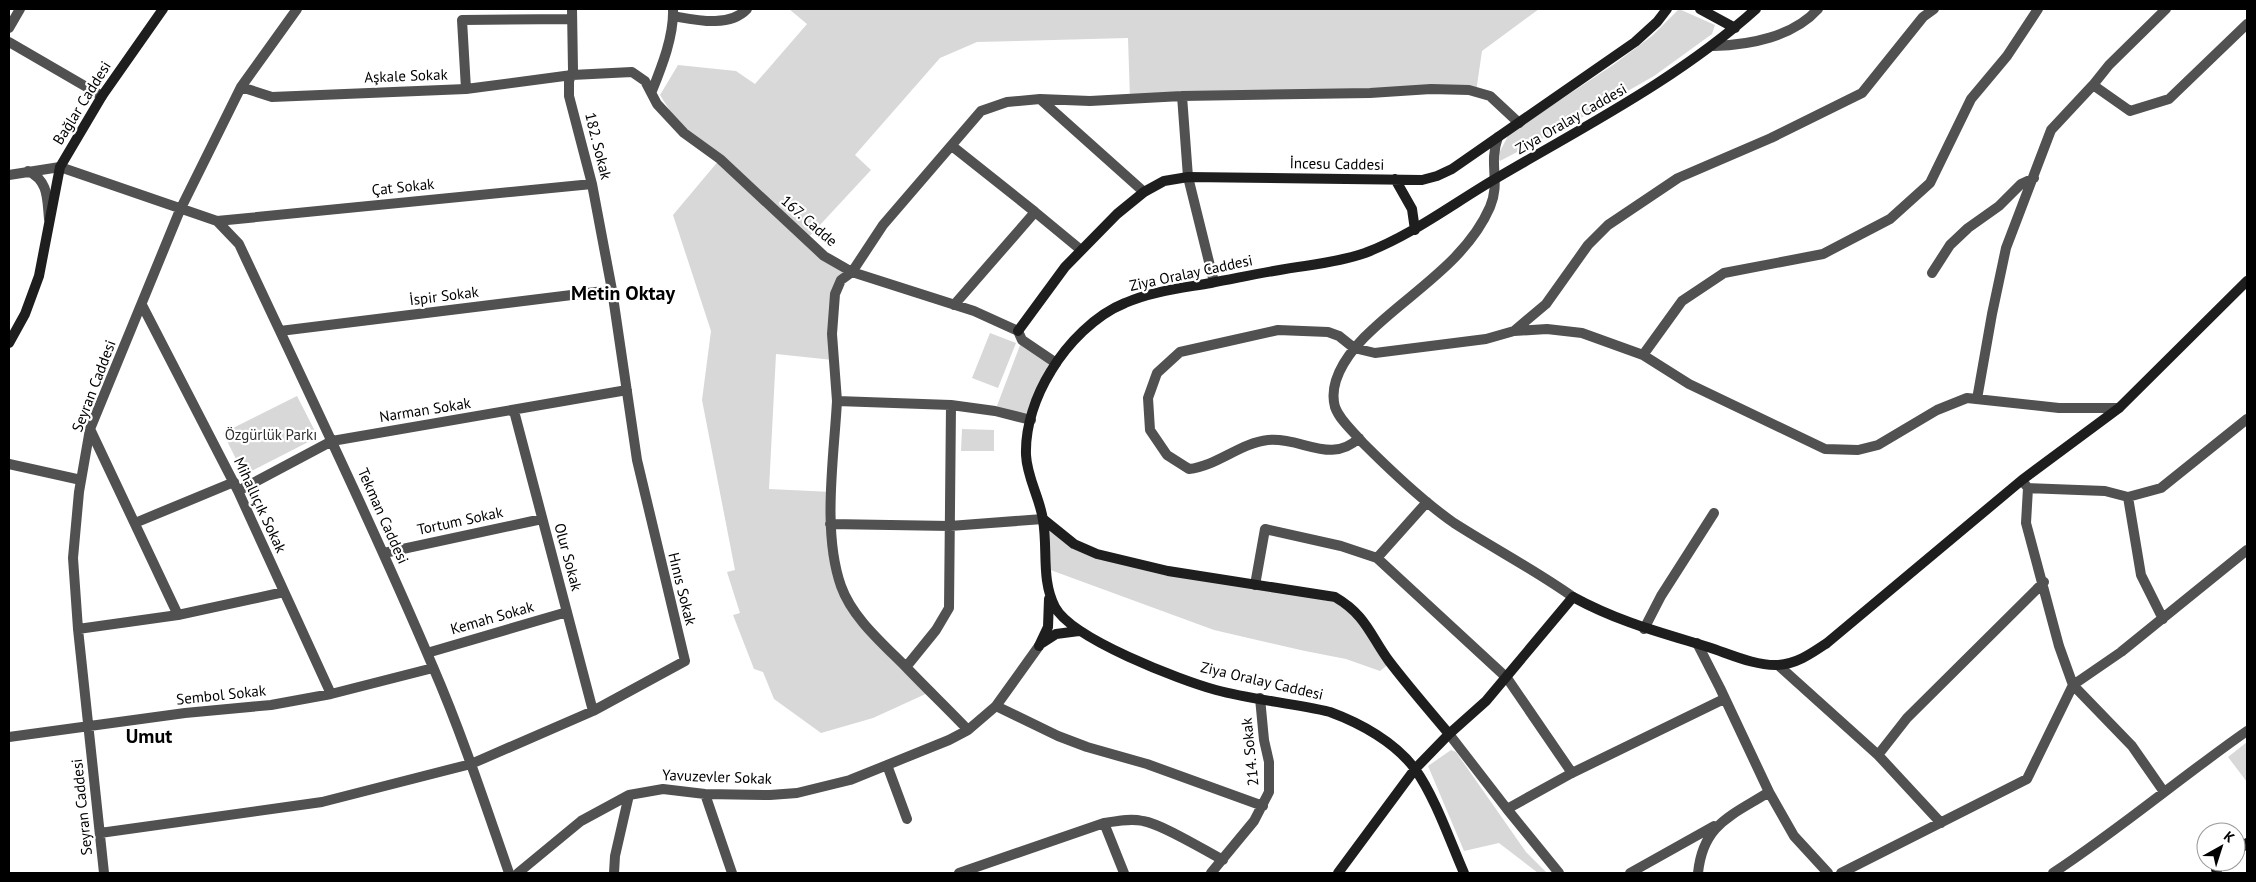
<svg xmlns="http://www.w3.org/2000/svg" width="2256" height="882" font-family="'PT Sans',sans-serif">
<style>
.green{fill:#d8d8d8}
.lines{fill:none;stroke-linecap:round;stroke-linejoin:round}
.street{stroke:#515151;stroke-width:10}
.secondary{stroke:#1e1e1e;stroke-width:10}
.labels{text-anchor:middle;stroke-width:4.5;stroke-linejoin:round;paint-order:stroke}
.street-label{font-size:15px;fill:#000;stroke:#fff}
.park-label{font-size:15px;fill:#2f2f2f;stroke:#fff}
.district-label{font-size:20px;font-weight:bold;fill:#000;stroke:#fff}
</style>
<rect width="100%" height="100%" fill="#fff"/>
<path class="green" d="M789,9H1539L1482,51L1476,92L1130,99L1128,38L977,42L940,58L855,155L871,170L806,240L852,272L841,280L833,360L776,354L769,489L832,492L835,565L855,612L930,692L873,718L821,733L774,699L763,672L754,669L733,615L740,613L727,572L735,570L702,400L711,331L673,215L720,159L684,133L660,95L678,65L736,71L755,84L807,24Z
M1679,9L1715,25L1712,34L1654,76L1570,124L1500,161L1497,157L1509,134L1613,65L1652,36Z
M990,333L1016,343L998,388L972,378Z
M1022,340L1056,363L1031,420L995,411Z
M297,396L318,437L244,475L223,433Z
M962,429L994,430V451H961Z
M1043,519L1097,554L1347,605L1390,663L1380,671L1346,659L1305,651L1214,630L1045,568Z
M2247,742V782L2228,757Z
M1451,750L1456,752L1526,852L1547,873H1538L1499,843L1464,851L1428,766Z"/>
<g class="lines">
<path class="street" d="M673,16C696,20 729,28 747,9
M9,28L20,9
M9,42L102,96
M1714,46C1749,45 1793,37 1818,9
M2093,85L2109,65L2166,9
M241,87L272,97L466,89L572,75L632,72L645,81L657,104L684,133L720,159L824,256L852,272L974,311L1018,331L1022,340L1056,363
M466,89L462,20L572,19
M652,91C662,66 674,36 673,9
M1182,96L1188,177L1214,282
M1040,99L1144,192
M1498,137C1488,165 1501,181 1490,207C1467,260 1413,291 1373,329C1353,347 1327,378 1335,407C1340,421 1354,432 1363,443C1391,471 1421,500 1454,523C1493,548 1535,570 1573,597
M952,146L1035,212
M28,171C49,181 47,199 49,219
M9,175L60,167L217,221L239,244C305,385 372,524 433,667C462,734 485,804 509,873
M217,221L592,184
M1932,273L1950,245L1968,228L1999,206L2021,184L2034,178
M142,305L238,491L331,694
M954,305L1035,212L1081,250
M280,331L612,290
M1514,331L1546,304L1588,245L1608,225L1678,178L1771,138L1862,93L1923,17L1934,9
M1643,355L1682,301L1724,273L1823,254L1890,219L1930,183L1971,99L2007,56L2038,9
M1977,399L1992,314L2006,248L2051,130L2093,85L2130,111L2169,99L2247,24
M837,401L832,334L835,294L841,280L852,272L883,225L981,111L1007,102L1040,99L1090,101L1182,96L1370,93L1431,89L1469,90L1490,96L1519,123
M514,411L593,711
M90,429L178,615
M1359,438C1331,465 1302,437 1268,440C1240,443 1217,466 1189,469L1167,455L1150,430L1148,398L1157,373L1180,352L1278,330L1328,332L1339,336L1354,348L1375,353L1486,339L1514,331L1547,329L1582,333L1643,355L1689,384L1825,449L1858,450L1878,445L1937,410L1967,398L2059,408H2119
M9,464L81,480
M2024,483L2028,488L2105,491L2128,497L2161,488L2247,419
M2028,488L2026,523L2059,646L2073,685L2132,746L2164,792
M238,491L332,441L627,390
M2128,497L2141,575L2163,619
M135,523L234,482
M830,524L950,526L1043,519
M384,553L542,519
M1377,558L1427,502
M1255,585L1265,529L1341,546L1377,558L1507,678L1572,773
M78,629L178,615L284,592
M1644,629L1661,596L1714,513
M1697,643L1720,688L1769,792C1731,816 1703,824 1698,873
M427,653L567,612
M1778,665L1878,755L1941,823
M906,667L936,630L949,608L951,405
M996,706L1058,736L1087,747L1147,764L1263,806
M968,730C947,708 925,687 904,665C881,642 852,617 841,586C822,532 834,457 837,401L951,405L995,411L1031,420
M1449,734L1507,809L1559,873
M9,737L185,713L271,705L331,694L433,668
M1878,755L1907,718L2044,582
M887,765L907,819
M1769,792L1794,836L1828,873
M705,794L732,873
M1507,809L1572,773L1724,699
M1104,823L1124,873
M100,833L322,802L471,764L593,711L685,661L637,460L612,290L592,184L569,96V81L573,70L572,9
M104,873L78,629L73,558L79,492L90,429L180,210L241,87L297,9
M518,873L581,821L629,795L663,789L705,794L770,795L797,793L850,780L949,740L968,730L996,706L1039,646
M614,873L615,856L629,795
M959,873L1104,823C1117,821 1130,818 1143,821C1162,824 1204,850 1223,860
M1211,873L1254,821L1269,792V762L1264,740L1260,698
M1630,873L1714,826
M1841,873L2027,779L2073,685L2121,652L2247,550
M2053,873C2120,829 2181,777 2247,731"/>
<path class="secondary" d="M1700,9L1735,28
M1395,179L1412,209L1415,230
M1018,331L1065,267L1117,214L1144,192L1164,181L1188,177L1422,180L1437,176L1452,169L1635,42L1657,22L1667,9
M9,343L25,314L39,276L60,167L102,96L163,9
M1043,519L1074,544L1097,554L1168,571L1335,597C1366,615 1370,635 1389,661C1408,686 1429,710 1449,734
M1042,643L1056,634L1079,631
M1039,646L1048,627L1049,599
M2236,852L2247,843
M1338,873L1415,769L1449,734L1486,701L1573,597C1619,622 1659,632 1708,647C1730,654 1755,666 1778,665C1797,664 1812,653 1827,643L2022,480L2119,408L2247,281
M1464,873C1450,841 1435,797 1415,769C1395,742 1360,723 1330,712C1292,703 1253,700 1216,690C1180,680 1072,639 1055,607C1041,580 1048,550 1043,520C1040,498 1027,478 1026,455C1025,426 1036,395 1051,371C1067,344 1095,315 1125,303C1152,291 1183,288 1211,283C1243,277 1274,270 1305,266C1325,263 1345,260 1365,253C1412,235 1451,205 1495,179C1585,126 1678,79 1756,9
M2217,873L2216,869L2225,862"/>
</g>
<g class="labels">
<g class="street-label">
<text transform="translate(406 76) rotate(-2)" y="5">Aşkale Sokak</text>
<text transform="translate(82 103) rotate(-58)" y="5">Bağlar Caddesi</text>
<text transform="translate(1571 119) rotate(-30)" y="5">Ziya Oralay Caddesi</text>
<text transform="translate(598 146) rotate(76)" y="5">182. Sokak</text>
<text transform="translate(1337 164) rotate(1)" y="5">İncesu Caddesi</text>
<text transform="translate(403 187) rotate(-6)" y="5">Çat Sokak</text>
<text transform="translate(809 221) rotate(41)" y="5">167. Cadde</text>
<text transform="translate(1191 273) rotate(-12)" y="5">Ziya Oralay Caddesi</text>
<text transform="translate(444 296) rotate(-7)" y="5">İspir Sokak</text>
<text transform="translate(94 386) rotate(-69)" y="5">Seyran Caddesi</text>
<text transform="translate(425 410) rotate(-9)" y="5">Narman Sokak</text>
<text transform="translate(260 505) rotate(65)" y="5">Mihallıçık Sokak</text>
<text transform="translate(383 516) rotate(66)" y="5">Tekman Caddesi</text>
<text transform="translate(460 521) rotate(-12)" y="5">Tortum Sokak</text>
<text transform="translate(568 557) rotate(75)" y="5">Olur Sokak</text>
<text transform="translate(682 589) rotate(76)" y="5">Hınıs Sokak</text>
<text transform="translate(492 618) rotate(-16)" y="5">Kemah Sokak</text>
<text transform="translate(1262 681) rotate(13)" y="5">Ziya Oralay Caddesi</text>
<text transform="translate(221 695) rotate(-6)" y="5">Sembol Sokak</text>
<text transform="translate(1250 752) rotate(-96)" y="5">214. Sokak</text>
<text transform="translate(717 777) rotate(2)" y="5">Yavuzevler Sokak</text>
<text transform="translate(82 807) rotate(-96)" y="5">Seyran Caddesi</text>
</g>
<g class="park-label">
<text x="271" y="440">Özgürlük Parkı</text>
</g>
<g class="district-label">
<text x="623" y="300">Metin Oktay</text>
<text x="149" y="743">Umut</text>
</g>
</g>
<rect width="2256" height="882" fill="none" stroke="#000000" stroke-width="20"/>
<g transform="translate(2221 847) rotate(39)"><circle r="24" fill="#ffffff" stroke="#999999"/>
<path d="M0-4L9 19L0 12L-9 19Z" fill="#000000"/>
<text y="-8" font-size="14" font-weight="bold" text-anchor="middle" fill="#000000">K</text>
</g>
</svg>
